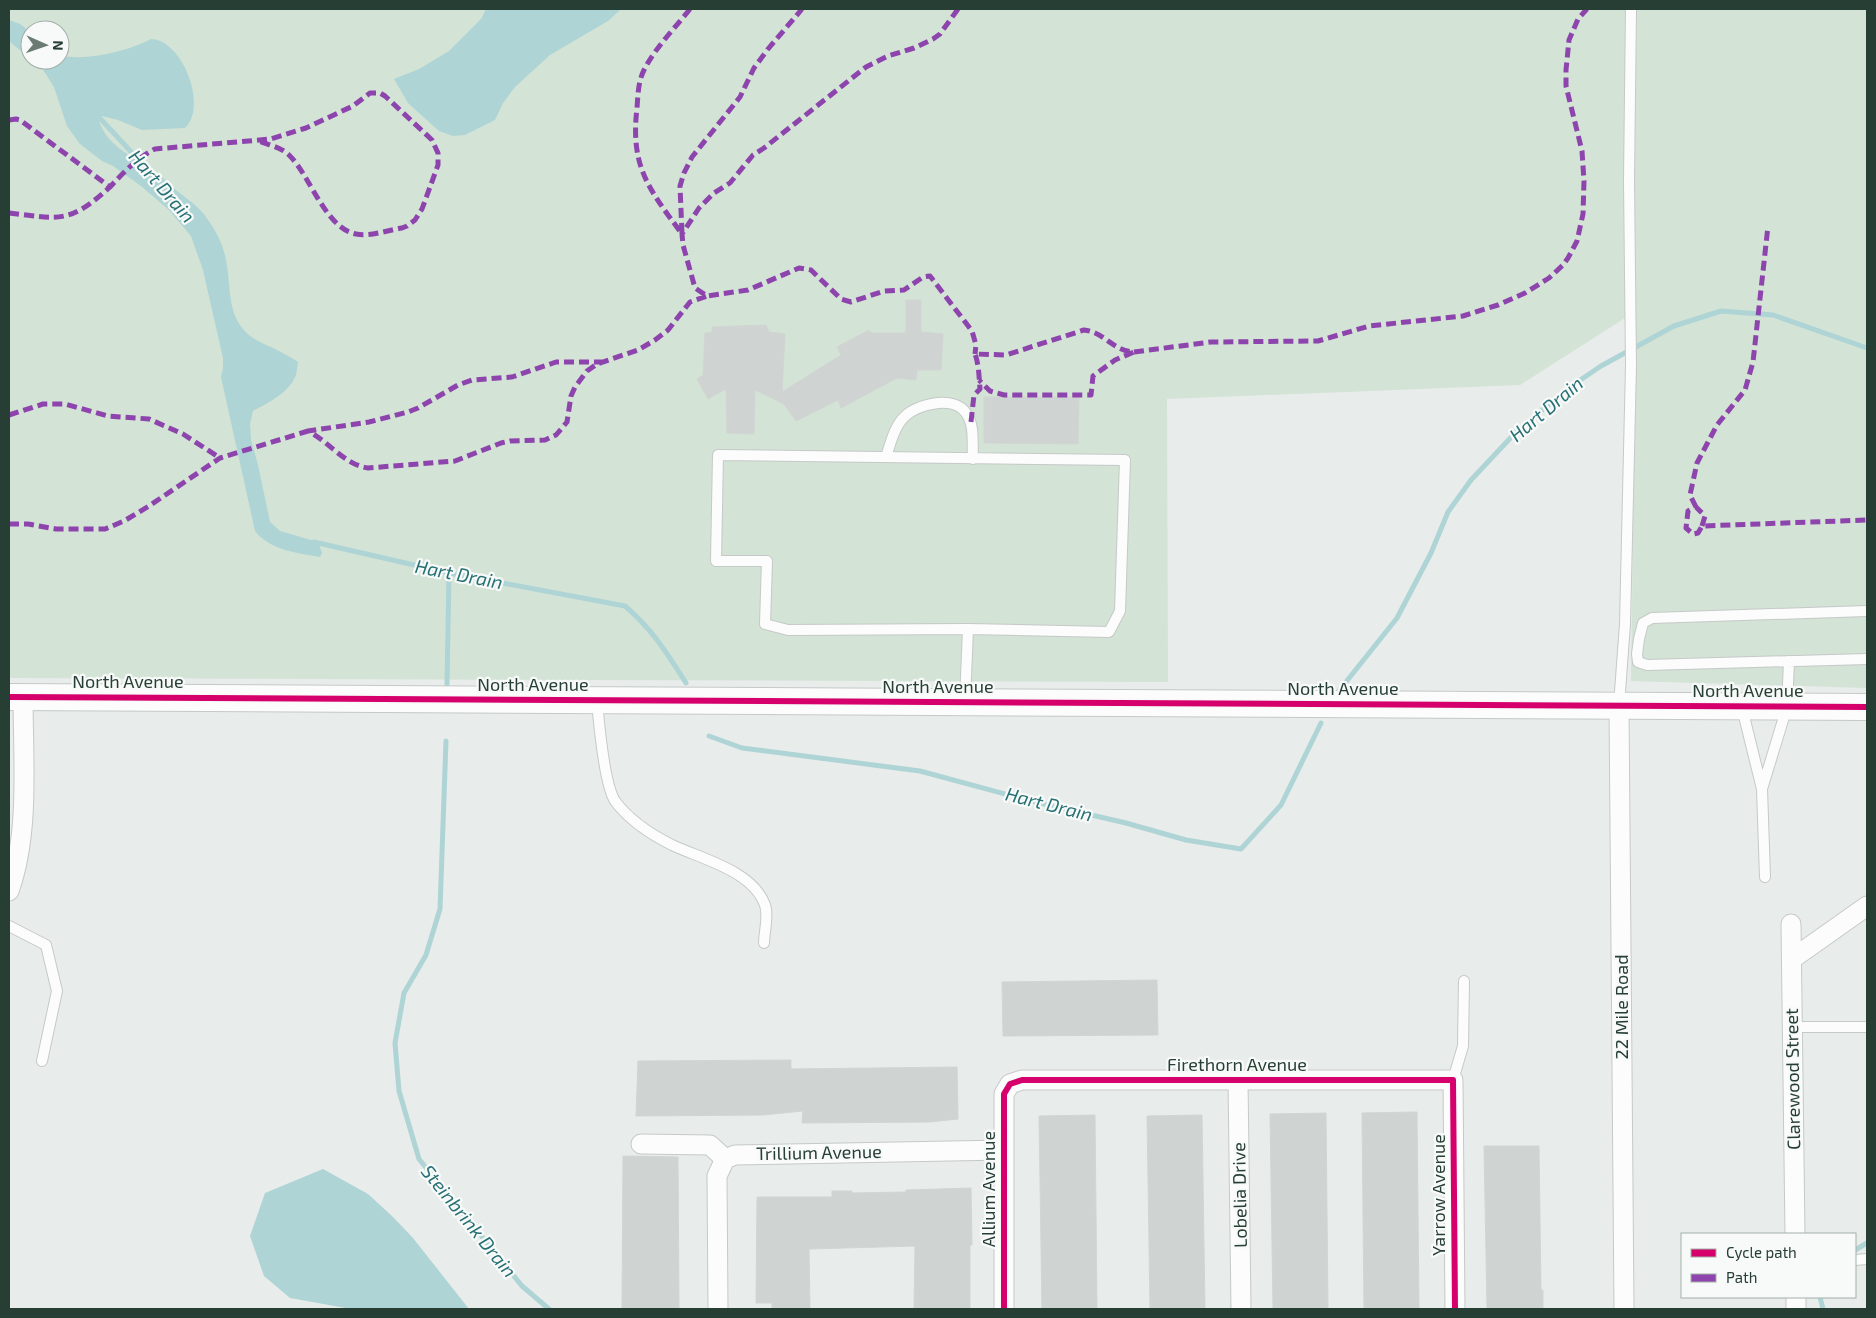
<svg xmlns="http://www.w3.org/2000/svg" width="1876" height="1318" font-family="'Exo 2',sans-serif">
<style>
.green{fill:#d3e3d6;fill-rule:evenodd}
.water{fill:#aed4d5}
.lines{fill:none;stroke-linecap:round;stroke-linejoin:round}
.stream{stroke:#aed4d5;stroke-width:5}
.building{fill:#cfd3d1;stroke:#d1d5d3}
.lane-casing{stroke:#c5c9c7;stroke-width:12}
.street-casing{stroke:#c5c9c7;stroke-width:21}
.secondary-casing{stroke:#c4c9c7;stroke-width:28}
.lane{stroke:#fcfcfc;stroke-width:10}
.street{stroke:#fcfcfc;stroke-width:19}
.secondary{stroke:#fcfcfc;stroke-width:26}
.quiet{stroke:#8e44ad;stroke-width:5;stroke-dasharray:10 5;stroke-linecap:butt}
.cycleway-casing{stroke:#f7faf8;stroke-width:9}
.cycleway{stroke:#d6006c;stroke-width:6}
.labels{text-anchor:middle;stroke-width:4.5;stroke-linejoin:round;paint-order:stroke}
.street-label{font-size:18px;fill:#273e35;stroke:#f7faf8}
.water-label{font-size:19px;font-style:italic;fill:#267074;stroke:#f7faf8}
</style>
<rect width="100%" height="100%" fill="#e8ecea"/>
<path class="green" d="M9,9H1867V688L1631,681L1636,311L1520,385L1167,399L1168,682L9,678ZM30,30H60V60H30Z"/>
<path class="water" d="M486,9H621L608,21L550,55L515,87L503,103L495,120L465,135L453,136L439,131L408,103L394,79L419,69L449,51L481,19Z
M9,20L20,24L30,32V49L27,46L9,40Z
M151,39C183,40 208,107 185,128L142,130L118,120L102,116L99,121C108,148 136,158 157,173C164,179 170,185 177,191C186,198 195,204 203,213C214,227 223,243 226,260C231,284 227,310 243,329C252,340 263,343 275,349C283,353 291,357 298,362C297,366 297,371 296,375C290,392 268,403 253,411L250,424L251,440L258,465L270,522L280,531L318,542L322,553L320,557C297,553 270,550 255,531L221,377L223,368V358L203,270L191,236L169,210L141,186L113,166L102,161L80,144L67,126L54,87L37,60H60V55C85,62 128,51 151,39Z
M323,1169L368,1194L393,1217L413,1238L469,1309H351L290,1298L264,1276L250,1236L265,1193Z"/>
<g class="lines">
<path class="stream" d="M9,38L30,55
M96,114L148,170
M314,542L449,573L625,606C652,629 667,653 686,683
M447,684L449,573
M1338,692L1397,618L1431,553L1448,512L1471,480L1517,431L1570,387L1601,366L1674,326L1721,311L1773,315L1867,348
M709,736L742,748L920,771L1031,801L1126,823L1186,840L1241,849L1281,805L1321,723
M446,741L440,909L426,955L404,993L395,1043L399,1091L419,1159L522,1286L549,1309
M1855,1250L1867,1243
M1820,1297L1823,1309"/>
</g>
<path class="building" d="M906,300H921V332L943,334L941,370H917L916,380L897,378L841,408L838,400L796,421L784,404L755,390L754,434L727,433L726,389L708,399L697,379L703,375L705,333L712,332V327L766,325L769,332L785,334L782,392L841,355L837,347L869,330L871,333H906Z
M984,397H1079L1078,444L984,443Z
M1157,980L1158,1035L1003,1036L1002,982Z
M791,1060V1069L957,1067L958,1119L929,1122L802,1123L803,1111L763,1115L636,1116L638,1061Z
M1417,1112L1419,1309H1364L1362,1113Z
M1326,1113L1328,1309H1273L1270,1114Z
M1095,1115L1097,1309H1042L1039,1116Z
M1202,1115L1205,1309H1150L1147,1116Z
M1484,1146H1539L1541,1290H1543V1309L1487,1308Z
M623,1156L678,1157L679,1309H622Z
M971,1188L972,1245H970V1309H914L915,1246L809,1249L810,1309H772V1303H756L757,1197H832V1191H852V1193L906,1192V1190Z"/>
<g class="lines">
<g class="lane-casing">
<path id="lane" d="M886,457C896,424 901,408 938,403C948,402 960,404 966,413C975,425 972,444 973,459
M1867,611L1652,618L1643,623L1639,639L1637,654L1638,662L1647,665L1867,659
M597,701C599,724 604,784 615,801C629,820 652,835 672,845C702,859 753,871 765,905C769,916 764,932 764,943
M965,701L968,629L1109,632L1120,611L1125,460L718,455L716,561H767L765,624L788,630L968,629
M1619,705L1625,624L1631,365L1629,180L1631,9
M1742,708L1762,789L1765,877
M1762,789L1787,707L1789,661
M9,926L46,945L57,991L42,1061
M1793,1027H1867
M1453,1080L1463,1046L1464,981
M1855,1260L1867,1259"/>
</g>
<g class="street-casing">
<path id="street" d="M1619,706L1624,1309
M9,891C30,833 23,758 23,697
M1791,924L1795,1234
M1792,959L1867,906
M1238,1080L1241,1309
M641,1144L710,1145L725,1159L735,1155L1004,1150
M1796,1297V1309
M718,1309L717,1176L725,1159
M1004,1309V1094L1010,1084L1022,1080H1453L1455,1309"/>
</g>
<g class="secondary-casing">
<path id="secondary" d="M9,697L1867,707"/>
</g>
<use href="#lane" class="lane"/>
<use href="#street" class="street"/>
<use href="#secondary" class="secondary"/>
<path class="quiet" d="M690,9C675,28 655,48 644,70C638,82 638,95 637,108C630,167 649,189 682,234L680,186L684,173L692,157L740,97L754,68L768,49L802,9
M958,9L940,34L933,39L914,48L888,56L866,67L764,148L753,155L730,183L714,193L699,208L682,234L683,245L695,288L707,296L748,290L799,268L811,270L841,299L851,302L884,291L904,290L923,277L930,276L972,331L976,345L975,354
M9,120L16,119L20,120L110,187C123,173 138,157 155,149L271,139L306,128L353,106L370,93H380L385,96L432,140L438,153V165L422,209L415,220L407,226L402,228C388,230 370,237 356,234C326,229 310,176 290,156C283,148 269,145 259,141
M9,213C61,219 69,224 110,187
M1134,352L1211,342L1318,341L1369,326L1463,316L1498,305L1525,293L1549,278L1563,265L1568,258L1577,241L1583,214L1584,181L1582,151L1566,86V70L1569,40L1578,19L1587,9
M604,362H556L512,377L472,380L458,385L418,408L408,412L369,422L308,431C328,441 345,465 368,468L455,461L501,443L510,441L545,440L556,435L567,422L571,396L575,387L587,371L597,364L638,350L655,340L668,330L690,302L707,296
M9,415L43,404H65L108,416L149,419L183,434L220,458
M971,422L974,395L980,389C979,377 979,365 975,354L1006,355L1084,330C1104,332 1113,351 1134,352L1115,360L1093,376L1091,395H1004L990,391L979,380
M1696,507L1690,495L1697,463L1717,425L1745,390L1753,362L1768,226
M9,524H28L56,529H105L124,521L149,506L220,458L308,431
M1702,526L1705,516L1696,507L1688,511L1686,528L1693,534L1698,533L1702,526L1867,520"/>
<g class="cycleway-casing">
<path id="cycleway" d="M9,697L1867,707
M1004,1309V1094L1010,1084L1022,1080H1453L1455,1309"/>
</g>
<use href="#cycleway" class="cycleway"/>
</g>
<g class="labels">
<g class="street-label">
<text x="128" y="688">North Avenue</text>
<text x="533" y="691">North Avenue</text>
<text x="938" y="693">North Avenue</text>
<text x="1343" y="695">North Avenue</text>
<text x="1748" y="697">North Avenue</text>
<text transform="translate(1622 1007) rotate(-90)" y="6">22 Mile Road</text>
<text x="1237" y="1071">Firethorn Avenue</text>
<text transform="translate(1793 1079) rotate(-91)" y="6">Clarewood Street</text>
<text transform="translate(819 1153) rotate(-1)" y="6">Trillium Avenue</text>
<text transform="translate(989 1189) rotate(-90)" y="6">Allium Avenue</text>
<text transform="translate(1240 1195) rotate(-91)" y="6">Lobelia Drive</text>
<text transform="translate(1439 1195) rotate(-90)" y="6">Yarrow Avenue</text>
</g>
<g class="water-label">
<text transform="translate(162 186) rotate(49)" y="7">Hart Drain</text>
<text transform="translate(1546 409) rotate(-40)" y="7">Hart Drain</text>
<text transform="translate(459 574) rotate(11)" y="7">Hart Drain</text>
<text transform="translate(1049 804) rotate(14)" y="7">Hart Drain</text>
<text transform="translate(469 1221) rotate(51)" y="7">Steinbrink Drain</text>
</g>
</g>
<rect width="1876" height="1318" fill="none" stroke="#273e35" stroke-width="20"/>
<rect x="1681" y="1233" width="175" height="65" fill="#f7faf8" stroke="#a4afaa"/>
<rect x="1691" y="1249" width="25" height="8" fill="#d6006c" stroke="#a4afaa"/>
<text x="1726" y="1258" font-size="15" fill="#273e35">Cycle path</text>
<rect x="1691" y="1274" width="25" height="8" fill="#8e44ad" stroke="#a4afaa"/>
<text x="1726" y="1283" font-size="15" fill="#273e35">Path</text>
<g transform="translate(45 45) rotate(92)"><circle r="24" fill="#f7faf8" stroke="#a4afaa"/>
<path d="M0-4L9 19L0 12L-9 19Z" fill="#6b7b74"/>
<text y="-8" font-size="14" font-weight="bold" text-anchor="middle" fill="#273e35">N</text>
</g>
</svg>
